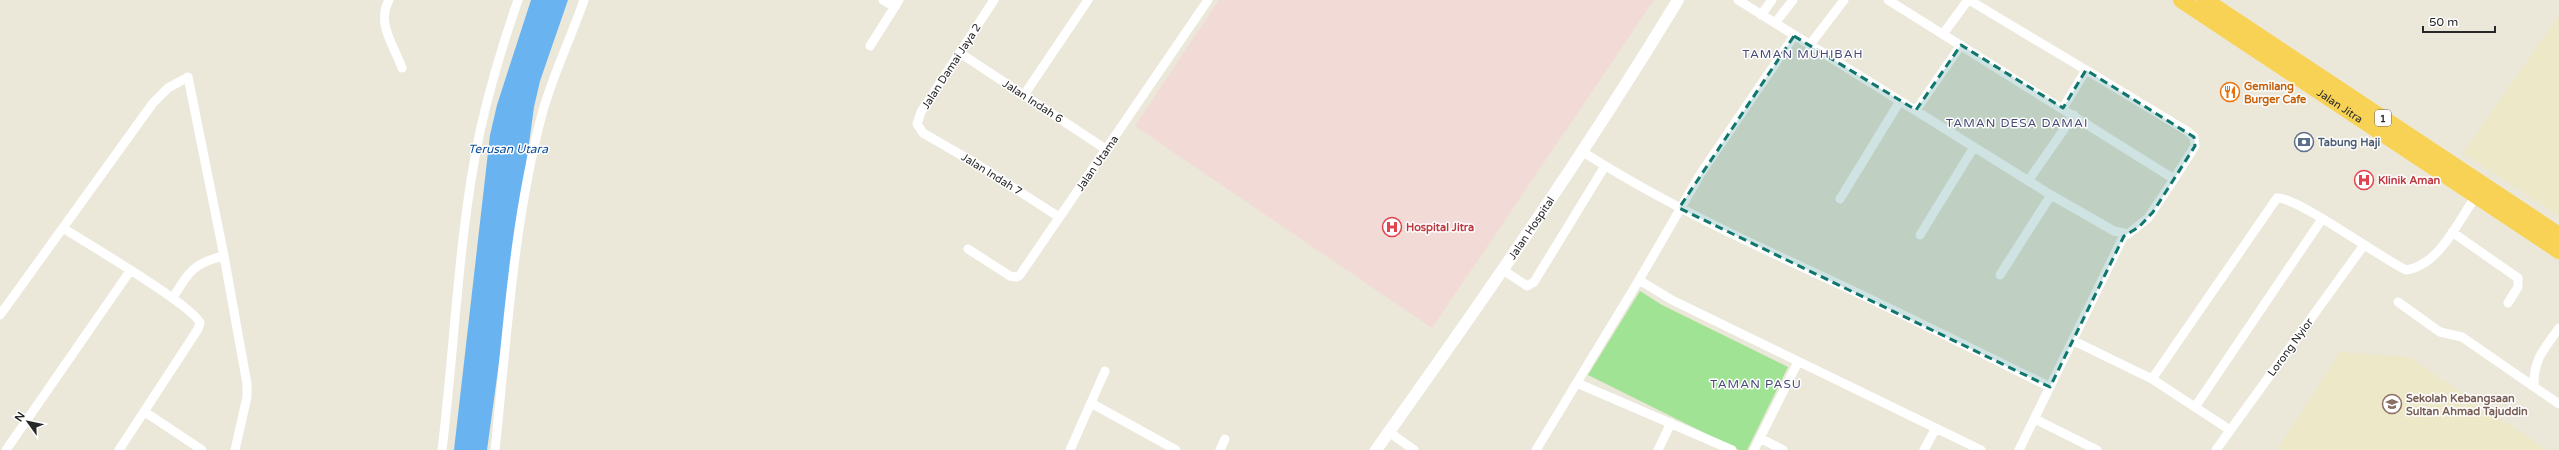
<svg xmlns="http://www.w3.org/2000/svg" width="2559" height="450" font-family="'Varela Round',sans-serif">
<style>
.education{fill:#ede8c8}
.medical{fill:#f2dad6}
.green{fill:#a1e394}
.water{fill:#69b4f0}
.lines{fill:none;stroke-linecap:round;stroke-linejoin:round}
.minor{stroke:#fff;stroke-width:9}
.tertiary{stroke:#fff;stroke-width:12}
.trunk{stroke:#f8d254;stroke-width:16}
.marked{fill:#0f766e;fill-opacity:0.2;stroke:#0f766e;stroke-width:3;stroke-dasharray:8 5;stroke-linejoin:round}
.labels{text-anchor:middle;stroke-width:3;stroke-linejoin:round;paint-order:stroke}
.shield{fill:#fff;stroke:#686868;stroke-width:1}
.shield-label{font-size:10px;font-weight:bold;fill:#282828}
.street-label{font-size:11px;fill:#282828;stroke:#fff}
.food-label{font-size:11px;font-weight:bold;fill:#c56008;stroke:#fff;text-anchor:start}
.service-label{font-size:11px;font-weight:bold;fill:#4e5e75;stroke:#fff;text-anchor:start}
.health-label{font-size:11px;font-weight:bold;fill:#be3a42;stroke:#fff;text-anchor:start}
.education-label{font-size:11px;font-weight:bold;fill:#785e54;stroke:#fff;text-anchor:start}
.neighbourhood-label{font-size:12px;letter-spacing:1px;fill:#484879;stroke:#fff}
.water-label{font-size:12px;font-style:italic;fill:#0b4f99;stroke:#fff}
</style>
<rect width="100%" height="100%" fill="#ebe7d9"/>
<path class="education" d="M2559,15V216L2463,153Z
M2340,352L2409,357L2547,450H2277Z"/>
<path class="medical" d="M1219,0H1654L1432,328L1135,126Z"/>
<path class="green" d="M1640,291L1662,305L1788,367L1747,450H1739L1588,375Z"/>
<path class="water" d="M531,0H568L540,81L534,107L487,450H454L490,135L497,105Z"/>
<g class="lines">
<path class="minor" d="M389,0C376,24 394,45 402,68
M883,0L895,7
M994,0L921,112L917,124L923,133L980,166L1059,217
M1738,0L2051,195L2114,231L2128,234L2148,218L2174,179L1888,0
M1969,0L2086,70
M1761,15L1772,0
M1775,23L1793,0
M1943,34L1968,0
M870,46L899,0
M1809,46L1844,0
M960,53L1107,150
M1024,95L1088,0
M2063,108L2086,70L2187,131L2194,137L2195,146L2174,179
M1916,110L1961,45
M1583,152C1666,205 1755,245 1843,286C1913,319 1981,353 2050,387
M2028,181L2074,115
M1840,199L1900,101
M63,228C86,243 193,305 200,323L198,329L119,450
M2452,232L2518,278V287L2508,303
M1920,235L1974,147
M968,249L1010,276L1017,277L1020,275L1208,0
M1503,270L1527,286L1534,282L1605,166
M2000,275L2051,195
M1639,280L1672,300L1981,450
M173,298C188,272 195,262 224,256
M2398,302L2440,332L2462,337L2559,404
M0,315L153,103L168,88L188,77L224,256L247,384V397L235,450
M2074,341L2152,379L2230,430
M2152,379L2277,198C2296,196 2382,259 2406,270C2440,265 2458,221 2476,196
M1577,383L1732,450
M2534,387C2533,359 2544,350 2559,328
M1091,403L1176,450
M2195,407L2322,219
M145,412L202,450
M2035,419L2097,450
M1389,432L1414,450
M1760,438L1783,450
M6,450L130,271
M442,450C455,344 458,236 480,131C490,87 503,43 518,0
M495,450C507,337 513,224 542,114C553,74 571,38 584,0
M1070,450L1105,371
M1220,450L1225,439
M1536,450L1639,280L1701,173L1794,36
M1658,450L1671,423
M1754,450L1798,362
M1924,450L1936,428
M2019,450L2124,235
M2216,450L2364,245"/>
<path class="tertiary" id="s1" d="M1376,450C1481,303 1584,155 1678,0"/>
<g class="trunk">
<path id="s2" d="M2181,0L2559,251"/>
<path d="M2205,0L2559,235"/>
</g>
</g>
<path class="marked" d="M1794,36L1916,110L1961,45L2063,108L2086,70L2194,137L2195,146L2153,212L2139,227L2124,236L2050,387L1679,208Z"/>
<defs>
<g id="restaurant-ring" transform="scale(1)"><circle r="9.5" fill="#fff" stroke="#e8710a" stroke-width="1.5"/><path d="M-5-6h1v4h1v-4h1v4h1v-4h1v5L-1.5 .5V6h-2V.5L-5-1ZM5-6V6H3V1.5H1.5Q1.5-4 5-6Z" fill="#e8710a"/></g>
<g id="bank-ring" transform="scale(1)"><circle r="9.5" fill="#fff" stroke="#5c6f8a" stroke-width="1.5"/><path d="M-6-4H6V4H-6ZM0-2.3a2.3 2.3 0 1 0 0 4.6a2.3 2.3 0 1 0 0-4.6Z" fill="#5c6f8a"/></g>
<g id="hospital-ring" transform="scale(1)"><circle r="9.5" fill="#fff" stroke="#e0444e" stroke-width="1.5"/><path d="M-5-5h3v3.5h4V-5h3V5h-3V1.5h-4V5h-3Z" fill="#e0444e"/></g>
<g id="school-ring" transform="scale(1)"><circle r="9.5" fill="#fff" stroke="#8d6e63" stroke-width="1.5"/><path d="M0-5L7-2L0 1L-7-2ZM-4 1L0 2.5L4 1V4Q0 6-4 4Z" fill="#8d6e63"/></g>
</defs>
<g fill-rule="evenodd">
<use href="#restaurant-ring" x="2230" y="92"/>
<use href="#bank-ring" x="2304" y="142"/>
<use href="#hospital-ring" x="2364" y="180"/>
<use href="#hospital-ring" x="1392" y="227"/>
<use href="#school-ring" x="2392" y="404"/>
</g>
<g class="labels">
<rect class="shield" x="2375" y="110" width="16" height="16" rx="3"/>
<g class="shield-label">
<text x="2383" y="122">1</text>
</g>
<g class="street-label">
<text transform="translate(951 66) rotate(-57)" y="4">Jalan Damai Jaya 2</text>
<text transform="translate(1033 101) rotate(33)" y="4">Jalan Indah 6</text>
<text dy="4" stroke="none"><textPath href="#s2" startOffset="191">Jalan Jitra</textPath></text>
<text transform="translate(1097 163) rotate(-55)" y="4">Jalan Utama</text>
<text transform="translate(992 174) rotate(32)" y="4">Jalan Indah 7</text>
<text dy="4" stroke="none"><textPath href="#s1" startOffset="271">Jalan Hospital</textPath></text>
<text transform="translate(2290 347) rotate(-54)" y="4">Lorong Nyior</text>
</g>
<g class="food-label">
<text x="2244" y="90">Gemilang<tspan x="2244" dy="13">Burger Cafe</tspan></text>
</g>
<g class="service-label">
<text x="2318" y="146">Tabung Haji</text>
</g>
<g class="health-label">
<text x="2378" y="184">Klinik Aman</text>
<text x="1406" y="231">Hospital Jitra</text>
</g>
<g class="education-label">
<text x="2406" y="402">Sekolah Kebangsaan<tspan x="2406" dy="13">Sultan Ahmad Tajuddin</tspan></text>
</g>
<g class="neighbourhood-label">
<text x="1803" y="58">TAMAN MUHIBAH</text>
<text x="2017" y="127">TAMAN DESA DAMAI</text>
<text x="1756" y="388">TAMAN PASU</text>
</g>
<g class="water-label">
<text x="508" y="153">Terusan Utara</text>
</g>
</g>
<g transform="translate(28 422) rotate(303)" stroke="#ffffff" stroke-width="3" paint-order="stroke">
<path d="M0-3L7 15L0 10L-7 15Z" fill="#282828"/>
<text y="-6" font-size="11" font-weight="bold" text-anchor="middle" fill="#282828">N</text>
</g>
<path d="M2423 26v6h72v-6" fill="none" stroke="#282828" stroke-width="2"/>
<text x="2429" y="26" font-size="12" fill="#282828" stroke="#ffffff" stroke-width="3" paint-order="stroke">50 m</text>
</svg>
